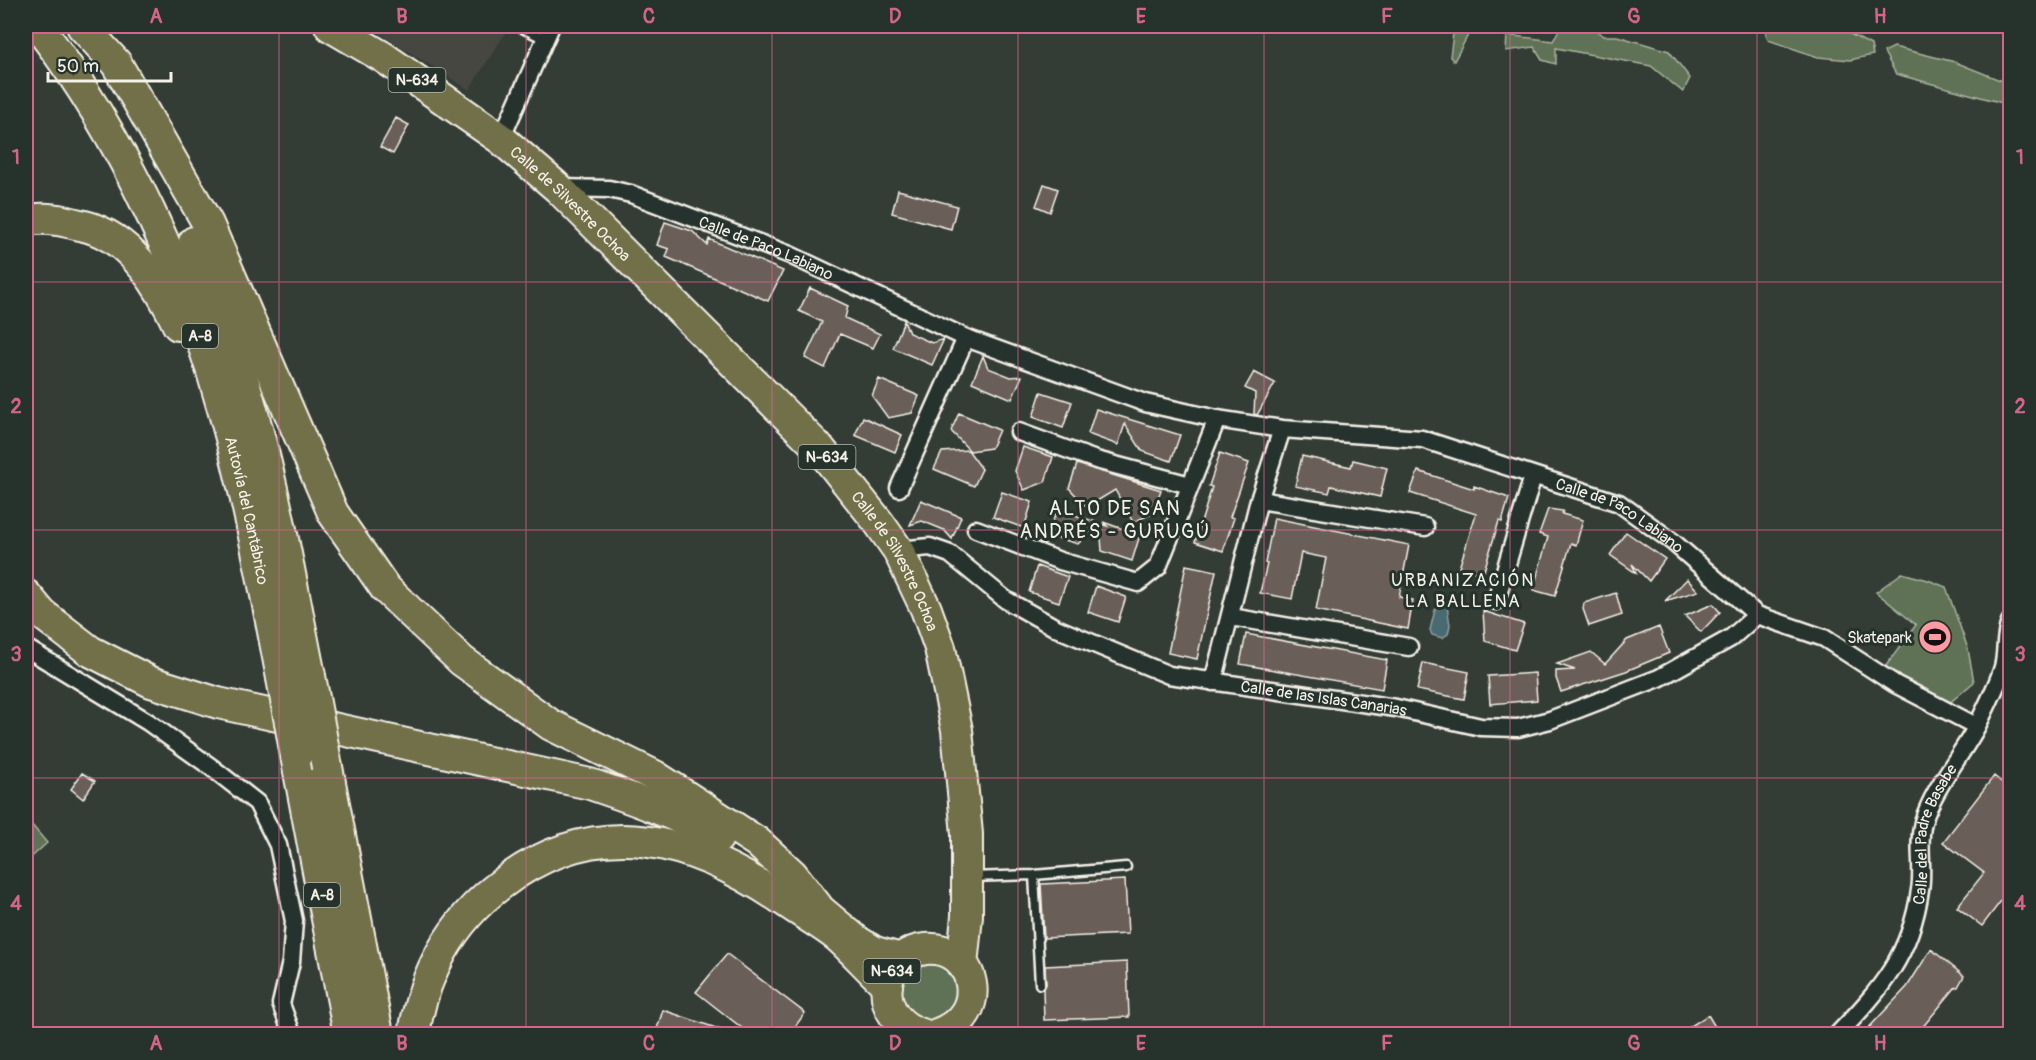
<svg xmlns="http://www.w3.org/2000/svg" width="2036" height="1060" font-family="Pangolin,sans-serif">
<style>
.built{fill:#444640}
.green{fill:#607255;stroke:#aab29e;stroke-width:1.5}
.water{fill:#496a70;stroke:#8da0a0;stroke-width:1.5}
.building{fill:#6b5f59;stroke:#f4f1e8;stroke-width:1.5}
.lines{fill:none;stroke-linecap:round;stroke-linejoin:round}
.lane-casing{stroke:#f4f1e8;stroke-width:13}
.street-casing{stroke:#f4f1e8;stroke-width:21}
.highway-casing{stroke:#f4f1e8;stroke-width:34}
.lane{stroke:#26332d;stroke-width:8}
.street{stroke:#26332d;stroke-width:16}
.highway{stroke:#71704a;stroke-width:30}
.highway-bridge-casing{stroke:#f4f1e8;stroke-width:34;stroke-linecap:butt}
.highway-bridge{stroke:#71704a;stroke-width:30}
.grid{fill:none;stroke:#d4648c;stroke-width:1.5;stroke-opacity:0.55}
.labels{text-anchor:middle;stroke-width:6;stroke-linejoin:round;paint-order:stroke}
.shield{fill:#26332d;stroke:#b6b8b0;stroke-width:1.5}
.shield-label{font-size:15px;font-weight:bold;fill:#f4f1e8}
.street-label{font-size:16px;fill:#f4f1e8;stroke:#26332d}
.poi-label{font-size:16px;fill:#f4f1e8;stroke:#26332d;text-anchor:end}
.neighbourhood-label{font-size:18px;letter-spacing:1.5px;fill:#f4f1e8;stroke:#26332d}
.quarter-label{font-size:20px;letter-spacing:1.5px;fill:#f4f1e8;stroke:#26332d}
.neatline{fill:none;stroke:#d4648c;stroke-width:2}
.grid-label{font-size:20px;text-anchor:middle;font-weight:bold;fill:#d4648c}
</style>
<rect width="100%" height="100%" fill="#343c36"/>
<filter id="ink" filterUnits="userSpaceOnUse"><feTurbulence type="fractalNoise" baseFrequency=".0167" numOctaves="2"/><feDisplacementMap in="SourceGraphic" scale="12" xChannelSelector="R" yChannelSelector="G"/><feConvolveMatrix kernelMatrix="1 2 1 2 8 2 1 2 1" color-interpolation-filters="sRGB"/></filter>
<g filter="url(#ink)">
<path class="built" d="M368,26H510L469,90Z"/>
<path class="green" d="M1454,26H1473L1454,61L1450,57Z
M1561,26H1589L1604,36H1617L1669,51L1690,78L1683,92L1651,66L1556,48V64L1542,60L1534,47L1506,51L1507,35L1553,41Z
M1764,26H1823L1839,28L1871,45L1873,55L1850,60L1818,57L1768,40Z
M1894,47L1955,62L2010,84V105L1896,74L1884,52Z
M1902,573L1928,580L1946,587L1968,649L1974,682L1947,705L1905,682L1885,667L1916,625L1876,592Z
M26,818L47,843L26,862Z
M939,963L949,969L959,989L952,1011C946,1014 937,1020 930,1021C901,1023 889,979 915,966C922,963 932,964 939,963Z"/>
<path class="water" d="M1440,605L1447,606L1450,625L1448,634L1442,638L1432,635L1430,630L1435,610Z"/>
<path class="building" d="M396,118L409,125L393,154L380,147Z
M1044,184L1058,189L1050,212L1036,206Z
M898,190L957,206L951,229L892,213Z
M665,222L692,231L707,245L709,239L783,271L768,301L666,257L669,249L657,245Z
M810,288L848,306L845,318L880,334L873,348L840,334L825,368L805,358L822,322L799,311Z
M904,321L909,333L932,343L944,339L932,365L893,348Z
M983,356L988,368L1011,377L1022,376L1012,399L972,382Z
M1254,372L1275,383L1257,415L1254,414L1255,393L1245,388Z
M879,379L919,396L912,413L888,418L872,396Z
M1041,392L1072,402L1063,428L1033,417Z
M1096,409L1180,435L1171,461L1142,451L1125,424L1118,445L1088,434Z
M959,413L999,430L991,448L970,451L951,431Z
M863,417L902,435L895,452L855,435Z
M1023,447L1053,457L1045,482L1024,490L1015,471Z
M968,450L982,469L974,486L934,469L942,452Z
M1220,453L1249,463L1230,517L1234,518L1223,551L1195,542L1212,487L1209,486Z
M1302,456L1351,467L1353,460L1387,468L1380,497L1331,486L1329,493L1295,486Z
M1077,464L1161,490L1152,514L1133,522L1115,490L1087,507L1069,488Z
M1418,471L1474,489V486L1509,498L1502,522L1499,521L1483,574L1459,568L1476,514L1410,493Z
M1002,492L1032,502L1024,528L993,517Z
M921,500L961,517L952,539L944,530L922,521L910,525Z
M1057,509L1099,523L1078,544L1054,537L1049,533Z
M1548,509L1563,511L1562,514L1583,520L1576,545L1571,543L1555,596L1533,590L1548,537L1539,534Z
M1274,518L1409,545L1399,597L1413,600L1408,629L1316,610L1326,558L1301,553L1292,599L1260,593L1267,564L1265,563Z
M1103,522L1140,535L1132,561L1102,551L1100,524L1107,526Z
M1626,532L1665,559L1649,581L1632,564L1636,573L1610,555Z
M1186,565L1216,571L1197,659L1168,653Z
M1037,566L1068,577L1059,602L1029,592Z
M1687,579L1698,591L1665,601Z
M1096,586L1126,597L1118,622L1088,612Z
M1616,593L1622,615L1589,626L1583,609L1584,603Z
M1713,604L1720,612L1701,632L1685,616Z
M1483,611L1524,624L1515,650L1485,641Z
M1659,627L1669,653L1626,671L1561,692L1556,678V671L1575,670L1557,664L1591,652L1605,664L1627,640Z
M1246,634L1387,660L1382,689L1240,664Z
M1423,663L1469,672L1464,699L1417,690Z
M1535,673L1537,700L1490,704L1488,676Z
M82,773L95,781L83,799L71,789Z
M1994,776L2010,789V889L1982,926L1957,907L1984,873L1943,842Z
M1125,880L1128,934L1044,938L1041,884Z
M1931,949L1964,976L1958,987L1955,988L1916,1035H1862L1907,987Z
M727,954L805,1013L789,1035H751L696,992Z
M1127,962L1129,1017L1044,1020L1043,990L1046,984L1045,966Z
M663,1010L728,1032V1035H655Z
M1708,1015L1720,1035H1677Z"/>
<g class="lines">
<g class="lane-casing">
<path id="lane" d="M518,26L545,39
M1034,875L1040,984
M971,877L1034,875L1126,867"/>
</g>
<g class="street-casing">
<g id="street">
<path d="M501,139L551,26"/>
<path id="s1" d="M558,188L609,189L631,194L790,255L966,338L1145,403L1217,419L1282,429L1422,439L1619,503L1673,542L1757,615L1824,638L1895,684L1976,726"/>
<path d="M1019,432L1096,460L1190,485"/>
<path d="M899,488L966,338"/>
<path d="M1259,500L1425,527"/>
<path d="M976,529L1060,561L1138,583L1158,567L1217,419"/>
<path id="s2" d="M898,550L930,547L950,554L1006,600L1056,628L1169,675L1396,708L1481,727L1518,728L1550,720L1659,678L1731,638L1757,615"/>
<path d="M1496,601L1533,476"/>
<path d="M1231,617L1409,647"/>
<path d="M26,648L148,722L211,767L257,803L278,845L294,921L291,962L281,1004L292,1034"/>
<path d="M1213,682L1259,500L1282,429"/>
<path id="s3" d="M1838,1034C1881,989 1911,955 1920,890C1924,868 1917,844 1923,822C1934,787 1960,758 1977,726C1985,710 1998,684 2003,667C2007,652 2004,637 2010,622"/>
</g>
</g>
<g class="highway-casing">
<g id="highway">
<path id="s4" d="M38,26C125,140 187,277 225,416C249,502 265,590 282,678"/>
<path d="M82,26L116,63L208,224L333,513L385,588L462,661L551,725L655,776L757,842L792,874L817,906"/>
<path id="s5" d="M330,26L383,57L501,139L558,188L821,450L879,523L898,550L926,609L940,648L957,730L967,834V916L962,965"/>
<path d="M26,221C39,217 58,219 72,223C79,225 87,226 94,229C135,244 161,288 178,325"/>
<path d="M194,242C220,306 242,370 259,436C280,515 294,596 310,676"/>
<path d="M26,595L42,614L90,651L151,682L218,703L590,784C634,799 677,814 718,838"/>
<path d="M296,756L349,1034"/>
<path d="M327,767L378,1034"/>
<path d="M802,895L857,941L875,952L901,959"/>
<path d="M414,1034C423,975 451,922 500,885C599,809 695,839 789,904C805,915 823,925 838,937C855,952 870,970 887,985"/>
<path d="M922,1034C872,1020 876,954 926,949C975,945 993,1015 937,1034"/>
</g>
</g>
<use href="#lane" class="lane"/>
<use href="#street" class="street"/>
<use href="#highway" class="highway"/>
<g class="highway-bridge-casing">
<path id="highway-bridge" d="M310,676L327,767
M282,678L296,756"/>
</g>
<use href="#highway-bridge" class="highway-bridge"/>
</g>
</g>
<path class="grid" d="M279,26V1034M526,26V1034M772,26V1034M1018,26V1034M1264,26V1034M1510,26V1034M1757,26V1034M26,282H2010M26,530H2010M26,778H2010"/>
<defs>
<g id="stadium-disc" transform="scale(1.725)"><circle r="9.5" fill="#ff9aa2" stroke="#26332d"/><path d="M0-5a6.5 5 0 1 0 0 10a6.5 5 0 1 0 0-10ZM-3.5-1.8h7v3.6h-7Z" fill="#111"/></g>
</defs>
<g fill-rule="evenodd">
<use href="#stadium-disc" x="1935" y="637"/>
</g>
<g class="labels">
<g class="shield">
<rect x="388.5" y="68" width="57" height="24" rx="4.5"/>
<rect x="182" y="324" width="36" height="24" rx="4.5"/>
<rect x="798.5" y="445" width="57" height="24" rx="4.5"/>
<rect x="304" y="883" width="36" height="24" rx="4.5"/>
<rect x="863.5" y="959" width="57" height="24" rx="4.5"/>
</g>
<g class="shield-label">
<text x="417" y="85">N-634</text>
<text x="200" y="341">A-8</text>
<text x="827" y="462">N-634</text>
<text x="322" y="900">A-8</text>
<text x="892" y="976">N-634</text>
</g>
<g class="street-label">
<text dy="6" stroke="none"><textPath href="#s5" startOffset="300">Calle de Silvestre Ochoa</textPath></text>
<text dy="6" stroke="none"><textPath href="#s1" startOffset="219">Calle de Paco Labiano</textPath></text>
<text dy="6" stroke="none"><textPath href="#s4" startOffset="532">Autovía del Cantábrico</textPath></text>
<text dy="6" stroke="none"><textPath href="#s1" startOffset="1122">Calle de Paco Labiano</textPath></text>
<text dy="6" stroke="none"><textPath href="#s5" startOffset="786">Calle de Silvestre Ochoa</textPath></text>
<text dy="6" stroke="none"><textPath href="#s2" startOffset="462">Calle de las Islas Canarias</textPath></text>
<text dy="6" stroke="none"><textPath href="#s3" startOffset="228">Calle del Padre Basabe</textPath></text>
</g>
<g class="poi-label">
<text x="1912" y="643">Skatepark</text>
</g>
<g class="neighbourhood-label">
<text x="1463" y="586">URBANIZACIÓN<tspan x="1463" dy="21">LA BALLENA</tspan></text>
</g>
<g class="quarter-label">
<text x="1115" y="515">ALTO DE SAN<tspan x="1115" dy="23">ANDRÉS - GURUGÚ</tspan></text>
</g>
</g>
<rect width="2036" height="1060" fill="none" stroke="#26332d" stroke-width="66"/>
<path d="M48 72v9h123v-9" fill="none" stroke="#f4f1e8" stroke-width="3"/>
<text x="57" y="72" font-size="18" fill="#f4f1e8" stroke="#26332d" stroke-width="4.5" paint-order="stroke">50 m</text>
<rect x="33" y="33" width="1970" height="994" class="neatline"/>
<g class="grid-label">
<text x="156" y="23">A</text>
<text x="402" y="23">B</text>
<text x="649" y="23">C</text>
<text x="895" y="23">D</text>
<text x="1141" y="23">E</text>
<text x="1387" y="23">F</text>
<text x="1634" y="23">G</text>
<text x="1880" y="23">H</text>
<text x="16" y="164">1</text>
<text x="2020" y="164">1</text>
<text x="16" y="413">2</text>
<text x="2020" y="413">2</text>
<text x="16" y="661">3</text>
<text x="2020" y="661">3</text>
<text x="16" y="910">4</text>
<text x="2020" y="910">4</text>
<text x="156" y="1050">A</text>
<text x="402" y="1050">B</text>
<text x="649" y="1050">C</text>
<text x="895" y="1050">D</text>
<text x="1141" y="1050">E</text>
<text x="1387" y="1050">F</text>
<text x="1634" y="1050">G</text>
<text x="1880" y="1050">H</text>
</g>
</svg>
